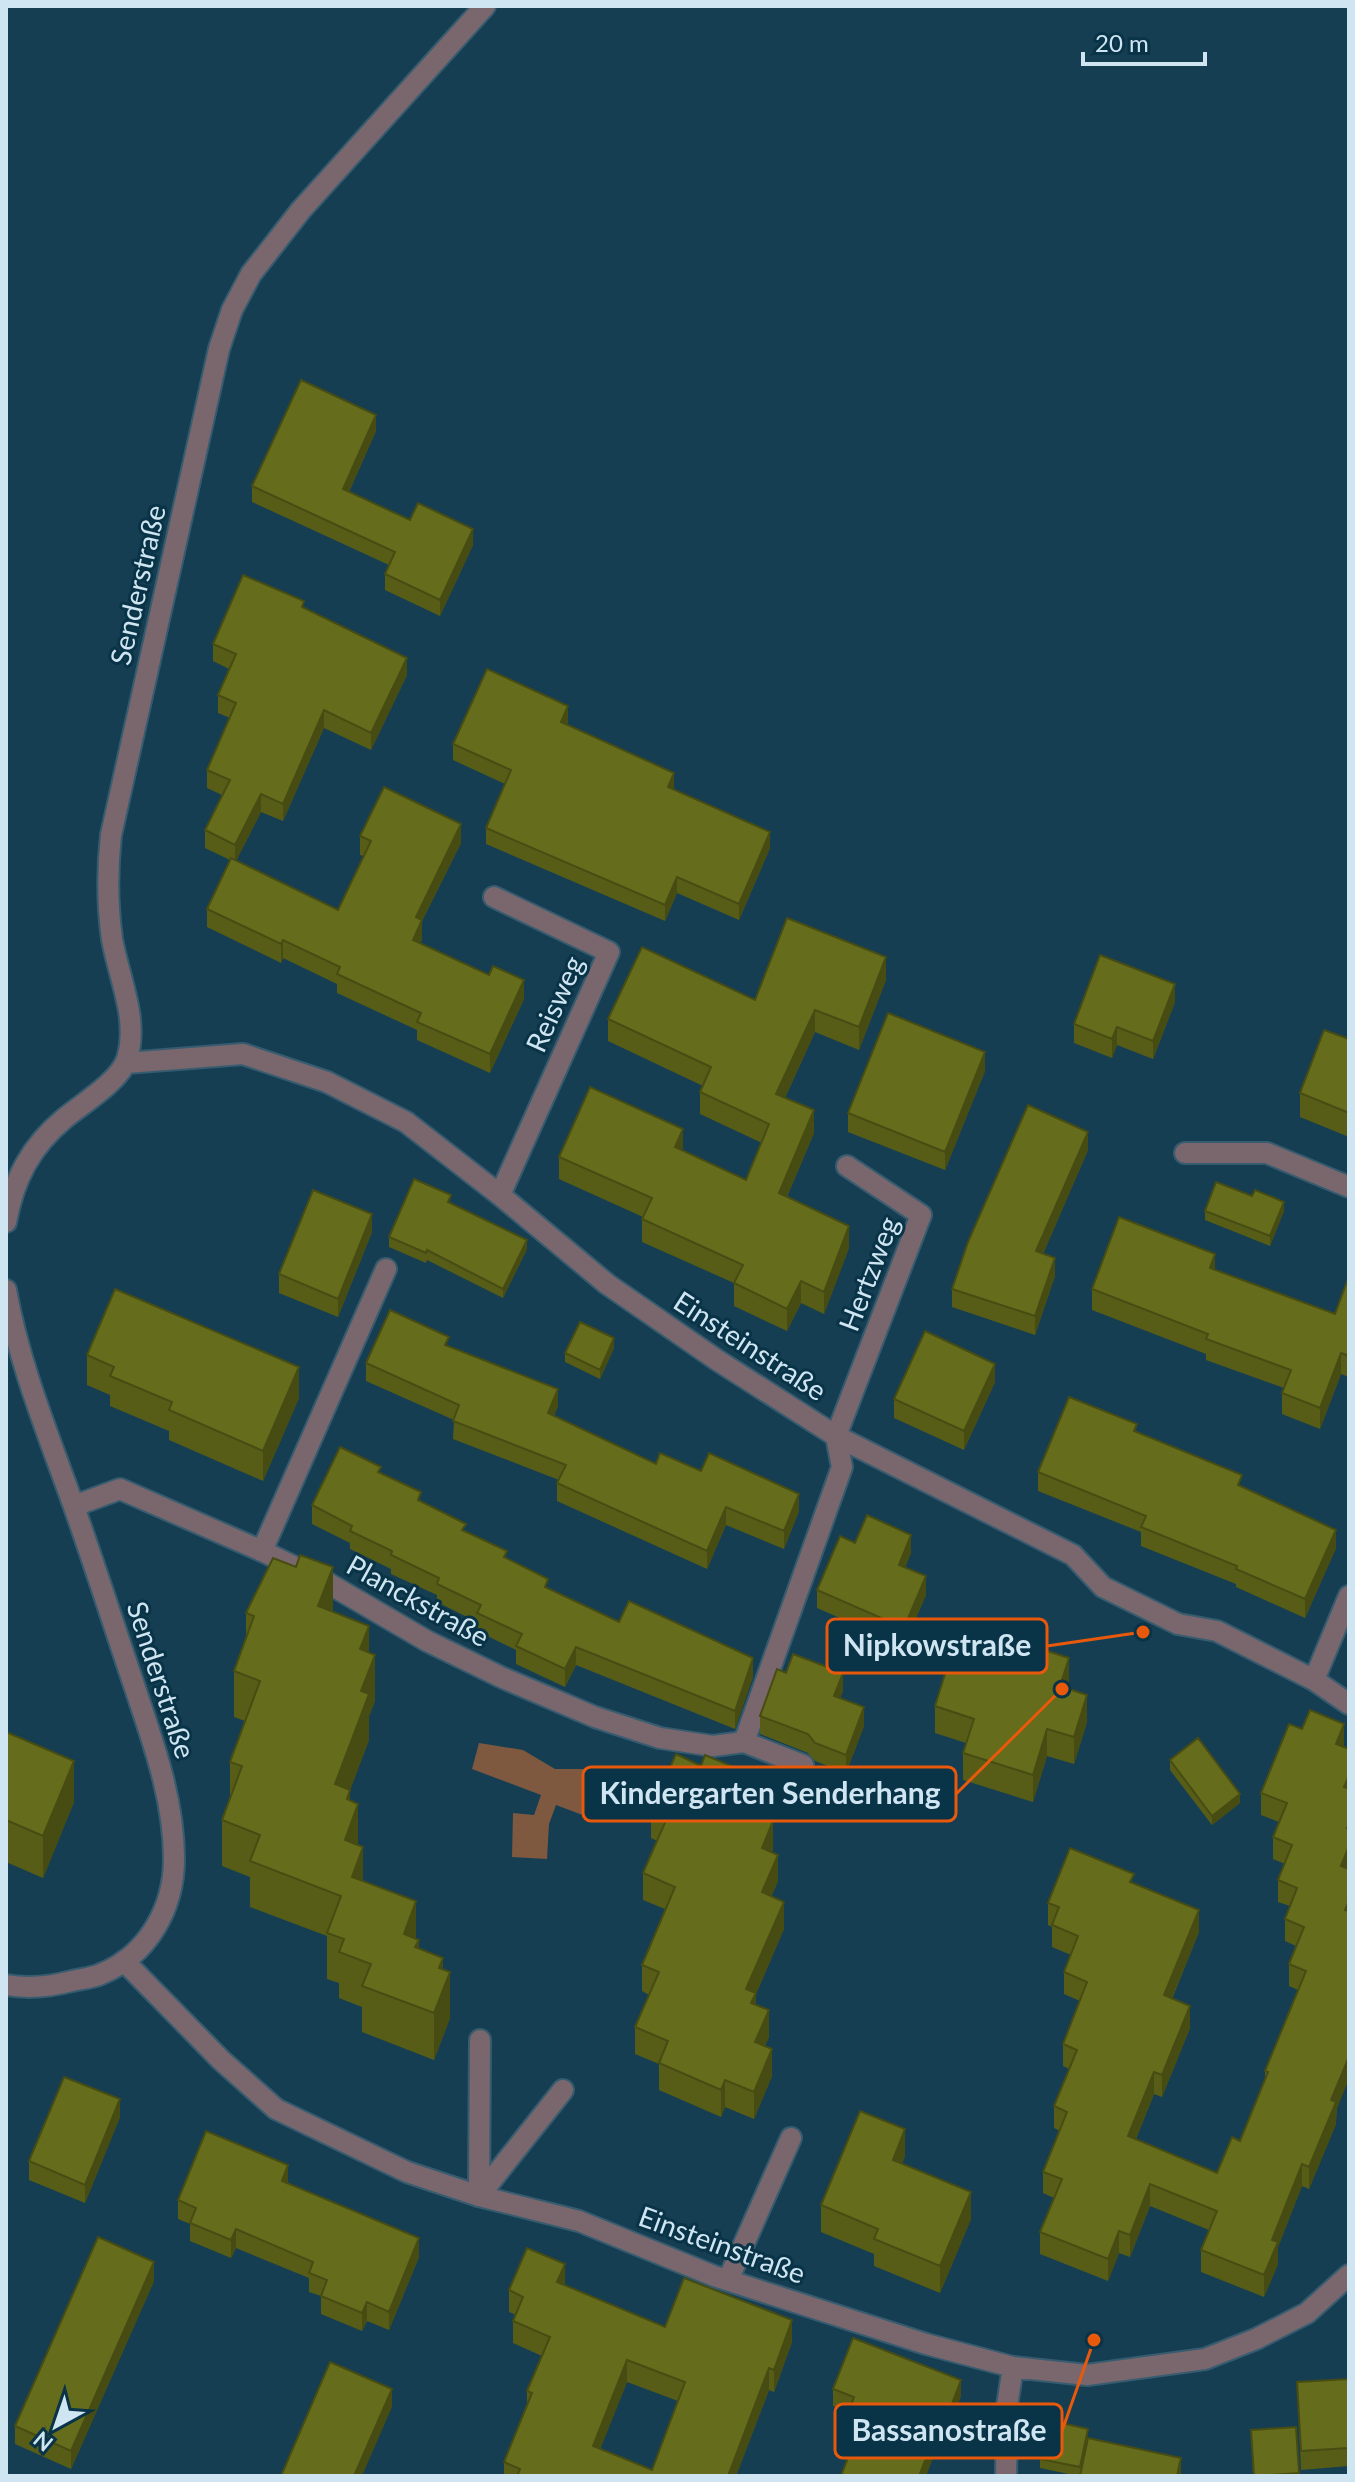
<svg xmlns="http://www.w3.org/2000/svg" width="1355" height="2482" font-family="Lato,sans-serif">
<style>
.green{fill:#7e5940}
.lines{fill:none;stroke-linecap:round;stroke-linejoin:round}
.lane-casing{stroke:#375c6f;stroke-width:24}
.street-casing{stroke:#375c6f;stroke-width:24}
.lane{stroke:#7a676e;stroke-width:20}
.street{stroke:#7a676e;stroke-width:20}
.wall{fill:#575d17;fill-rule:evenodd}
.shaded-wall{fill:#474c13}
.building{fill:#656c1b;stroke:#474c13;stroke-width:2;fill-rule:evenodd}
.labels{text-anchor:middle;stroke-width:6;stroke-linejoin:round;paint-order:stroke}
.street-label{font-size:28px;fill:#d0e5f2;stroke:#093347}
.leader{fill:none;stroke:#e8590c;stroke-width:3}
.callout-dot{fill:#e8590c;stroke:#093347;stroke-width:3}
.callout{fill:#093347;stroke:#e8590c;stroke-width:3}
.callout-label{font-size:30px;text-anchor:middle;font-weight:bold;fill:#d0e5f2}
</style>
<rect width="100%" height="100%" fill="#163e52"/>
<path class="green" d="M479,1743L523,1750L555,1769H603L588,1817L556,1805L549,1824L547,1859L512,1857L513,1813L534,1815L541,1795L472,1769Z"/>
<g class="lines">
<g class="lane-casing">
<path id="lane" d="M494,897L609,952L500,1195
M1185,1153H1267L1349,1187
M262,1551L386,1269
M803,1765L744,1742L842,1467L836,1436L921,1215L847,1166
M479,2196L480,2040
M479,2196L563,2090
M728,2280L791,2138"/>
</g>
<g class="street-casing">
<path id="street" d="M126,1063L243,1054L327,1082L406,1122L500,1195L607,1284L717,1360L836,1436L1073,1555L1103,1587L1178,1624L1217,1631L1314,1680L1349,1704
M6,1222C14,1178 31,1146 65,1118C83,1103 120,1081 127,1059C139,1019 119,979 112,939C107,903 107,871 111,835L219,349L232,310L251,274L301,210L485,6
M6,1290C19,1364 48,1434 73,1504C94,1563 113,1623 133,1682C152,1740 174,1797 174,1859C174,1908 148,1955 101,1974C92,1978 81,1979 72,1981C49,1987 29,1989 6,1985
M74,1506L120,1489L262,1551L326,1582L427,1641L503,1678L595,1717L660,1738L713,1746L744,1742
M1314,1680L1349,1596
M124,1961L221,2060L276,2109L407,2172L479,2196L579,2221L714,2276L926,2344L1013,2367L1087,2375L1205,2359L1256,2339L1307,2313L1349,2275
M1006,2476L1007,2406L1013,2367"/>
</g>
<use href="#lane" class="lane"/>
<use href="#street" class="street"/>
</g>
<path class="wall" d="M376,431L349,492L410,520L473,545L440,616L385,590V574L389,565L252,502V486Z
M304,608L407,675L371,750L324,728L283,821L261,812L236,861L338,910L364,856L360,855V836L461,843L422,921V939L420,943L524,999L490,1073L417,1040V1030L337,993V984L283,958L281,963L207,927V909L230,860L205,848V830L222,795L207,788V770L230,718L218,713V695L229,669L213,661V644Z
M568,722L567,725L770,848L739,920L677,893L665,921L486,844V828L505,784L453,760V744Z
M886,980L859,1050L815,1032L785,1098L814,1133L787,1197L849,1248L824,1314L801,1303L787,1331L734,1306V1283L642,1242V1219L643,1217L559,1179V1157L683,1151L746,1180L762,1143L700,1114V1092L703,1086L608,1041V1019L755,1000Z
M1175,1002L1153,1059L1117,1045L1112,1058L1074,1043V1024Z
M1349,1039V1137L1300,1117V1093Z
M985,1071L945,1170L848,1132V1113Z
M1088,1150L1043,1254L1055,1276L1035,1335L952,1307V1289Z
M451,1203L527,1249L503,1298L427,1260L426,1263L389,1247V1237Z
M1205,1211H1284L1270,1246L1205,1220Z
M372,1232L338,1317L279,1293V1274Z
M1215,1270L1335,1314L1349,1276V1377L1341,1374L1320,1429L1282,1414V1393L1284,1388L1206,1360V1354L1092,1310V1289Z
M449,1346L558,1406L554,1416L656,1464L799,1511L784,1549L726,1525L707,1569L557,1501V1483L559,1480L453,1439L454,1420L366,1381V1363Z
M614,1348L600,1379L565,1362V1353Z
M87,1355L299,1398L263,1481L169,1440V1431L110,1406V1395L87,1385Z
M995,1382L964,1450L894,1418V1399Z
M1137,1432L1242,1487L1336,1548L1305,1618L1236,1587V1584L1141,1546V1532L1038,1491V1472Z
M381,1473L421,1502L548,1588L619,1622L753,1677L735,1729L576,1665L565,1687L516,1664V1650L477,1631V1622L437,1602V1595L391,1574V1569L350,1549V1543L312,1524V1505Z
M855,1543L911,1553L905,1567L926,1595L904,1646L817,1608V1590Z
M333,1612L369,1653L375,1701L369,1716V1740L350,1790V1800L358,1845L363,1881L416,1939L419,1949L443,1969L450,2018L434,2060L362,2032V2007L339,1998V1983L327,1979V1936L250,1907V1877L222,1866V1820L230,1800V1762L245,1721L234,1717V1671L246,1637V1613Z
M786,1673L843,1691L840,1698L864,1726L846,1773L815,1761L808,1753L760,1734V1716Z
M1069,1685L1068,1689L1087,1722L1074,1764L1047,1756L1033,1802L963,1780V1753L966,1743L935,1733V1706Z
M6,1732L74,1802L43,1878L6,1862Z
M1343,1747L1349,1749V1868L1336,2124L1309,2189L1302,2186L1278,2247V2264L1264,2297L1201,2272V2250L1209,2230L1150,2206L1130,2257L1119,2253L1108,2281L1040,2254V2232L1054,2198L1043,2193V2172L1060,2131L1054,2128V2106L1069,2069L1063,2066V2044L1080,2001L1064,1994V1972L1071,1955L1052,1947V1927L1048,1925V1903L1134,1883L1199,1932L1172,1999L1190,2028L1162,2097L1154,2094L1136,2139L1217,2173L1240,2141L1265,2081V2071L1298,1990L1289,1986V1964L1296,1946L1285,1941V1919L1290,1906L1278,1902V1880L1285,1864L1273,1859V1837L1279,1822L1261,1815V1793Z
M1170,1760L1240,1803L1212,1825L1170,1770Z
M736,1794L732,1803L773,1848L772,1852L778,1881L771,1897L784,1929L756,1994V2005L769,2037L765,2046L772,2076L754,2119L725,2107L721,2117L659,2090V2064L635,2054V2027L649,1995L642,1991V1965L665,1909L643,1900V1873L657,1841L651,1838V1811Z
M120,2117L85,2203L29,2180V2161Z
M905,2156L902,2164L971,2219L940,2293L874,2266V2254L821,2232V2205Z
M288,2183L419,2257L389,2330L367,2321L362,2331L321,2314V2296L309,2292V2278L236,2248L231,2258L190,2241V2224L178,2219V2200Z
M154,2281L71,2469L15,2444V2426Z
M565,2285L665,2327L792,2342L774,2392L769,2390L736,2476H504V2462L527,2404V2391L542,2356L513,2343V2321L516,2315L509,2312V2290ZM627,2382L678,2401L652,2470L600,2449Z
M1349,2379V2466L1301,2470L1297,2382Z
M833,2389L961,2396L942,2446L938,2444L926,2476H841L849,2456L839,2452V2436L848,2412L833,2406Z
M1296,2427L1299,2476H1253L1251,2430Z
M1088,2438L1181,2476H1078L1040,2468V2459Z"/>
<path class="shaded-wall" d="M376,415V431L343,505V489Z
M473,529V545L440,616V600Z
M407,658V675L371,750V733Z
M568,706V722L561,738V722Z
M324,710V728L283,821V804Z
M674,773V789L668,787Z
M261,794V812L235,863V845Z
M461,824V843L422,921V939L413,958L416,917Z
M770,832V848L739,920V904Z
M677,877V893L665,921V905Z
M283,940V958L281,963V944Z
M886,957V980L859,1050V1027Z
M524,980V999L490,1073V1054Z
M1175,984V1002L1153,1059V1041Z
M815,1010V1032L776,1117V1094Z
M1117,1027V1045L1112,1058V1039Z
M985,1052V1071L945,1170V1152Z
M814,1110V1133L779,1215V1193Z
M683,1129V1151L675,1147Z
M1088,1132V1150L1036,1270V1251Z
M1284,1202V1211L1270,1246V1236Z
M372,1214V1232L338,1317V1299Z
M849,1226V1248L824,1314V1292Z
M527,1240V1249L503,1298V1289Z
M1215,1254V1275L1210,1268Z
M1055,1258V1276L1035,1335V1316Z
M801,1281V1303L787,1331V1309Z
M614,1338V1348L600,1379V1370Z
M1341,1353V1374L1320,1429V1408Z
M995,1364V1382L964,1450V1431Z
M299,1367V1398L263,1481V1451Z
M558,1389V1406L548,1431V1413Z
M799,1494V1511L784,1549V1531Z
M726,1507V1525L707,1569V1551Z
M1336,1530V1548L1305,1618V1599Z
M911,1535V1553L899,1583V1565Z
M333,1567V1613L318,1606Z
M926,1576V1595L904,1646V1628Z
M369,1626V1671L375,1655V1701L369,1716V1740L350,1790V1826L358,1804V1850L345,1840L335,1784L360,1649Z
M576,1647V1665L565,1687V1669Z
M753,1658V1677L735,1729V1711Z
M1069,1658V1685L1060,1713V1686Z
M843,1673V1691L834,1714V1696Z
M1087,1695V1722L1074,1764V1737Z
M864,1707V1726L846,1773V1755Z
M1344,1724V1746L1336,1766V1744Z
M1047,1729V1756L1033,1802V1775Z
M74,1761V1802L43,1878V1836Z
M736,1768V1794L722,1826V1799Z
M1349,1776V1798L1344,1787Z
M1240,1794V1803L1212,1825V1816Z
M773,1821V1848L762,1875V1848Z
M1349,1846V1868L1341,1888V1866Z
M363,1847V1893L352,1877Z
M778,1855V1881L762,1919V1892Z
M416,1901V1945L419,1940V1986L404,1934Z
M784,1902V1929L756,1994V2020L746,1989Z
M1199,1910V1932L1164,2017V1995Z
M443,1958V1991L450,1972V2018L434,2060V2013L439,1968Z
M1190,2006V2028L1162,2097V2075Z
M769,2010V2037L755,2069V2042Z
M772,2049V2076L754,2119V2092Z
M1349,2057V2079L1336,2111V2124L1309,2189V2167L1331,2100Z
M1154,2072V2094L1128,2158V2136Z
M725,2080V2107L721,2117V2090Z
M120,2099V2117L85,2203V2185Z
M905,2129V2156L893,2187V2160Z
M1302,2164V2186L1278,2247V2264L1264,2297V2275L1272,2240Z
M288,2165V2184L282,2181Z
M1150,2184V2206L1130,2257V2235Z
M971,2192V2219L940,2293V2266Z
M236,2229V2248L231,2258V2240Z
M1119,2231V2253L1108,2281V2259Z
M419,2238V2257L389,2330V2312Z
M154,2262V2281L71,2469V2451Z
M565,2264V2286L557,2282Z
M367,2302V2321L362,2331V2313Z
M792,2320V2342L774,2392V2370Z
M627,2360V2382L593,2467V2446Z
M769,2368V2390L736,2476H728Z
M961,2380V2396L942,2446V2430Z
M392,2389V2407L362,2476H354Z
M938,2428V2444L926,2476H919Z
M1181,2458V2476H1177Z"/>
<path class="building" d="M301,380L376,415L343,489L410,520L418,503L473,529L440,600L385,574L395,552L252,486Z
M243,575L304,601L302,607L407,658L371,733L324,710L283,804L261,794L235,845L205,830L230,780L207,770L236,703L218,695L236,654L213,644Z
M487,669L568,706L561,722L674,773L668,787L770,832L739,904L677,877L665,905L486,828L511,770L453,744Z
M384,787L461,824L416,917L422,920L413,940L489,975L493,966L524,980L490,1054L417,1022L421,1013L337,974L340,967L283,940L281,944L207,909L231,858L338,910L371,841L360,836Z
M787,918L886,957L859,1027L815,1010L776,1094L814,1110L779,1193L849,1226L824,1292L801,1281L787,1309L734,1283L743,1265L642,1219L652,1198L559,1157L590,1087L683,1129L675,1147L746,1180L769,1124L700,1092L711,1067L608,1019L642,947L755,1000Z
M1100,955L1175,984L1153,1041L1117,1027L1112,1039L1074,1024Z
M888,1013L985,1052L945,1152L848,1113Z
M1324,1030L1349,1039V1113L1300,1093Z
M1028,1105L1088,1132L1036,1251L1055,1258L1035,1316L952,1289L968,1242Z
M414,1179L451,1195L448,1202L527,1240L503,1289L427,1250L426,1253L389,1237Z
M1216,1182L1252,1196L1255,1190L1284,1202L1270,1236L1205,1211Z
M313,1190L372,1214L338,1299L279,1274Z
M1119,1217L1215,1254L1210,1268L1335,1314L1349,1276V1356L1341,1353L1320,1408L1282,1393L1291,1370L1206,1339L1208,1334L1092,1289Z
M115,1289L299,1367L263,1451L169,1410L172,1402L110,1376L114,1367L87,1355Z
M390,1310L449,1337L445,1345L558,1389L548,1413L656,1464L660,1453L701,1471L709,1453L799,1494L784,1531L726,1507L707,1551L557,1483L566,1465L453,1421L459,1405L366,1363Z
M580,1322L614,1338L600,1370L565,1353Z
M925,1331L995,1364L964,1431L894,1399Z
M1069,1397L1137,1424L1134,1431L1242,1475L1238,1485L1336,1530L1305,1599L1236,1569L1237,1566L1141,1527L1146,1516L1038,1472Z
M340,1447L381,1467L378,1472L421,1492L418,1500L466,1524L462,1530L507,1551L504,1557L548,1579L545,1587L619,1622L629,1601L753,1658L735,1711L576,1647L565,1669L516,1646L522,1634L477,1613L481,1605L437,1584L439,1578L391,1555L392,1551L350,1531L352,1526L312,1505Z
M867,1515L911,1535L899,1565L926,1576L904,1628L817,1590L840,1536L855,1543Z
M300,1555L333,1567L318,1606L369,1626L360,1649L375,1655L361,1691L369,1694L335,1784L350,1790L347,1799L358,1804L345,1840L363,1847L352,1877L416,1901L404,1934L419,1940L415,1947L443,1958L439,1968L450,1972L434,2013L362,1986L371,1964L339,1952L344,1939L327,1933L341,1896L250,1861L260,1835L222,1820L242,1766L230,1762L260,1681L234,1671L254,1616L246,1613L273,1558L296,1567Z
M961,1623L1069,1658L1060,1686L1087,1695L1074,1737L1047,1729L1033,1775L963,1753L974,1719L935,1706Z
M793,1654L843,1673L834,1696L864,1707L846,1755L815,1743L808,1734L760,1716L777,1669L786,1673Z
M1310,1710L1344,1724L1336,1744L1349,1749V1776L1344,1787L1349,1789V1824L1347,1828L1349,1829V1846L1341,1866L1349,1869V1901L1345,1910L1349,1911V2057L1331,2100L1336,2102L1309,2167L1302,2164L1272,2240L1278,2242L1264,2275L1201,2250L1217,2211L1150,2184L1130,2235L1119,2231L1108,2259L1040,2232L1062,2179L1043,2172L1067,2112L1054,2106L1077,2050L1063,2044L1087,1982L1064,1972L1078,1936L1052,1925L1059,1907L1048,1903L1070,1848L1134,1874L1130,1882L1199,1910L1164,1995L1190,2006L1162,2075L1154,2072L1128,2136L1217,2173L1232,2137L1240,2141L1268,2072L1265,2071L1306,1971L1289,1964L1304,1927L1285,1919L1297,1888L1278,1880L1292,1845L1273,1837L1287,1803L1261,1793L1289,1724L1302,1729Z
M6,1732L74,1761L43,1836L6,1820Z
M1198,1738L1240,1794L1212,1816L1170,1760Z
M676,1754L701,1766L705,1755L736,1768L722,1799L773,1821L762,1848L778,1855L762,1892L784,1902L746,1989L756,1993L751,2003L769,2010L755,2042L772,2049L754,2092L725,2080L721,2090L659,2063L668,2041L635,2027L659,1972L642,1965L675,1887L643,1873L667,1818L651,1811Z
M64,2077L120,2099L85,2185L29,2161Z
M860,2111L905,2129L893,2160L971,2192L940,2266L874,2239L878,2229L821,2205Z
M206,2131L288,2165L282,2181L419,2238L389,2312L367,2302L362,2313L321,2296L327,2280L309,2273L313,2262L236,2229L231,2240L190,2223L196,2208L178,2200Z
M98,2237L154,2262L71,2451L15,2426Z
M527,2248L565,2264L557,2282L665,2327L684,2278L792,2320L774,2370L769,2368L728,2476H517L520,2469L504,2462L532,2393L527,2391L550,2337L513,2321L523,2297L509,2290ZM627,2360L685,2382L652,2470L593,2446Z
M853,2338L961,2380L942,2430L938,2428L919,2476H841L854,2442L839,2436L854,2397L833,2389Z
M330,2362L392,2389L354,2476H281Z
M1349,2379V2448L1301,2451L1297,2382Z
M1048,2420L1088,2429L1080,2467L1040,2459Z
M1296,2427L1299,2473L1254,2476L1251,2430Z
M1088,2438L1181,2458L1177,2476H1080Z"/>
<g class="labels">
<g class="street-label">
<text transform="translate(138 585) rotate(-77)" y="10">Senderstraße</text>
<text transform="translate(555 1004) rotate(-66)" y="10">Reisweg</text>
<text transform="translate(869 1274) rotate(-69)" y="10">Hertzweg</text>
<text transform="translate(750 1346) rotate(33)" y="10">Einsteinstraße</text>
<text transform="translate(418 1601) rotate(29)" y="10">Planckstraße</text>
<text transform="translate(161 1680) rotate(72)" y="10">Senderstraße</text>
<text transform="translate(722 2245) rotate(20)" y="10">Einsteinstraße</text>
</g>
</g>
<path class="leader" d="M1143 1632L1047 1646M1062 1689L956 1794M1094 2340L1062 2431"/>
<g class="callout-dot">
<circle cx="1143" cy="1632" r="8"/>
<circle cx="1062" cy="1689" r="8"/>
<circle cx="1094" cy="2340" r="8"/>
</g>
<g class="callout">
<rect x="827" y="1619" width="220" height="54" rx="8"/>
<rect x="583" y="1767" width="373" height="54" rx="8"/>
<rect x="835" y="2404" width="227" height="54" rx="8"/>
</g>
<g class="callout-label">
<text x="937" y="1656">Nipkowstraße</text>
<text x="770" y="1804">Kindergarten Senderhang</text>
<text x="949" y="2441">Bassanostraße</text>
</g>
<rect width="1355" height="2482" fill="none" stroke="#d0e5f2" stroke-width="16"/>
<g transform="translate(56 2426) rotate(220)" stroke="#093347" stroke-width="6" paint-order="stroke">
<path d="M0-6L14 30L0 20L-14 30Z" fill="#d0e5f2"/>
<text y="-12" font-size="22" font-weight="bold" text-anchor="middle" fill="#d0e5f2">N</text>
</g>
<path d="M1083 52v12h122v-12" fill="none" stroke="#d0e5f2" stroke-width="4"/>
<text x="1095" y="52" font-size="24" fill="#d0e5f2" stroke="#093347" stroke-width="6" paint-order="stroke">20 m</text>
</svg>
